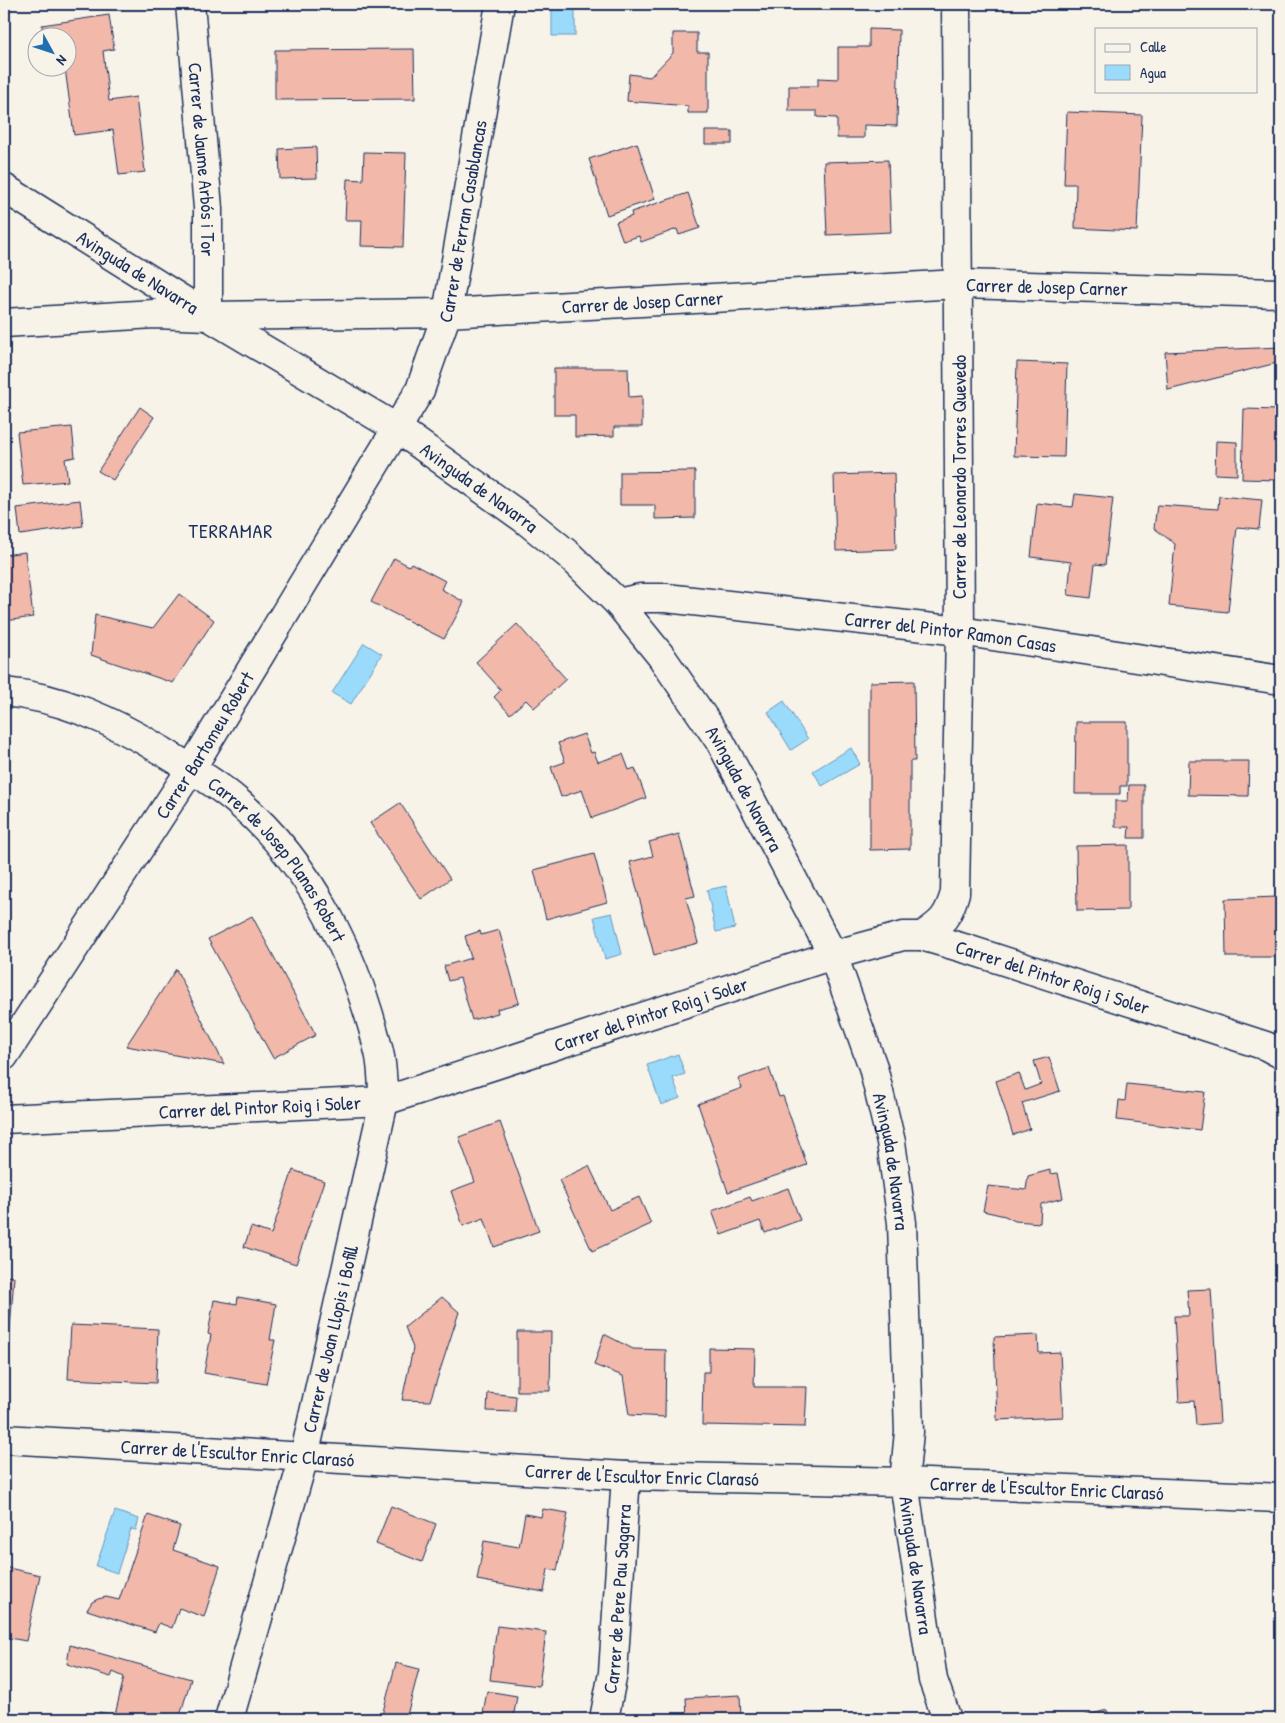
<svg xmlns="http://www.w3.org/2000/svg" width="1285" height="1723" font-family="'Patrick Hand',sans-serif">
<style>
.water{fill:#9adbfc;stroke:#6796bd}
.building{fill:#f2b9aa;stroke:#1b2f5e}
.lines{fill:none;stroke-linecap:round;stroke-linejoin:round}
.minor-casing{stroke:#1b2f5e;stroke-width:31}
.minor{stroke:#f7f3e8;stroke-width:28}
.labels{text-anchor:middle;stroke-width:4;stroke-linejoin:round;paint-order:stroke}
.street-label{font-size:19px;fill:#1b2f5e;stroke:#f7f3e8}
.neighbourhood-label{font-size:20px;letter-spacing:1px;fill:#1b2f5e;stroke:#f7f3e8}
</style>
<rect width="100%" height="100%" fill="#f7f3e8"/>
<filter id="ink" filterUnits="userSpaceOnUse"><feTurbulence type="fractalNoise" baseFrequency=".02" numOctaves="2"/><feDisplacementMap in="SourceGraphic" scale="10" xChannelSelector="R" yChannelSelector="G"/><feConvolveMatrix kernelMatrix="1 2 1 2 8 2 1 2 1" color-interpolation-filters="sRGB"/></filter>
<g filter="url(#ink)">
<path class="water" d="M552,4H575V36H552Z
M364,643L382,654L351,704L332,693Z
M784,701L808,739L791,750L768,712Z
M851,748L860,764L822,786L813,771Z
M726,886L735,928L716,932L707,890Z
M612,913L622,954L605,959L594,917Z
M678,1054L685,1074L673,1078L680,1098L661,1105L647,1065Z
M115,1511L139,1519L136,1530L131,1529L117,1573L96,1566Z"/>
<path class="building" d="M109,15L114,49L103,51L109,101L136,97L145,172L119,175L113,130L74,135L65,68H68V38H43L42,25Z
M869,29L899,30L897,126L864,125V138H837V118L817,117V111H789V86H818V78L838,79V47H869Z
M673,33H697V52H708V113H688V106L627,101L629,74L650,77L673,53Z
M414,49L415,99L275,100V50Z
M1067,112L1142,115L1137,231L1075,228L1076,184H1064Z
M705,131H732V144H705Z
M637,143L655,199L607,215L589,159Z
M316,147L317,178L280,179L279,149Z
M364,152L406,153L403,247L361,246L362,220H345L347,179L363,180Z
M888,160L891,232L827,235L824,162Z
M688,193L700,228L679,235L677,229L641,242L639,236L623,241L616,222L632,216L631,212Z
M1281,347V362L1168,390L1165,352Z
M1017,362L1067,364L1064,457L1014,456Z
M554,368H628L629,397L642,396V427H614V436L575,437V415H554Z
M140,407L154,417L113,480L98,471Z
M1244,409L1279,410L1278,480L1242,479Z
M72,427L75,457L65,459L68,481L23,485L17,432Z
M1216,441L1237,442V475L1215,474Z
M695,471V518L655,519V505H620V472Z
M894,473L896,549L836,551L834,475Z
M1075,494L1113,498L1105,565L1095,564L1091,598L1068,595L1071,562L1031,557L1037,503L1073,507Z
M1219,496L1262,500L1259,529L1237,527L1228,612L1169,606L1175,544L1154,528L1157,505L1218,509Z
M80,500L83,526L20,535L17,508Z
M25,552L33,617L5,621L4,555Z
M394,558L409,566L411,563L445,581L441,589L464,602L444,639L371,602Z
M179,594L214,620L173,683L91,655L95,615L153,628Z
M517,624L566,679L534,708L526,700L510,714L494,697L501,690L476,662Z
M914,681L915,761H910V849L870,850V682Z
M1076,722H1127V786H1120V794H1075Z
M584,734L591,753L594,752L598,762L623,754L629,770L635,768L646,798L592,818L582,790L561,797L551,767L565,762L558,743Z
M1189,761H1249L1248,796L1188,795Z
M1129,785H1144V838H1128L1129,827H1115V801H1128Z
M400,803L450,879L421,899L370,823Z
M679,834L695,896L686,898L698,943L654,955L630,862L653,856L649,842Z
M1128,845V910L1077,911L1076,846Z
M594,854L607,902L546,919L534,870Z
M1277,897L1278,957H1226L1225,899Z
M252,916L316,1035L273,1058L208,939Z
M499,930L519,1003L497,1009L498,1013L472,1020L460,978L448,981L444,966L471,958L465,936L480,931L481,935Z
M176,969L224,1064L126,1046Z
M1049,1057L1060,1091L1022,1103L1030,1129L1013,1135L996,1081L1019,1073L1025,1090L1041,1084L1034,1061Z
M769,1068L779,1097L783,1096L807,1165L728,1192L698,1104L742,1088L738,1079Z
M1127,1084L1205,1092L1200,1130L1117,1120L1119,1100L1125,1101Z
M500,1122L539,1231L494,1247L484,1218L463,1226L451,1191L475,1182L459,1137Z
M589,1166L610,1210L639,1197L651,1224L592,1251L559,1180Z
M293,1170L324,1181L296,1264L244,1247L251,1227L271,1234Z
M1050,1170V1174L1058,1173L1063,1198L1041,1204L1040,1223L1015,1221L1005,1216L983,1211L988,1186L1026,1190L1028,1176Z
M788,1188L800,1220L765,1233L760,1221L721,1235L712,1211L750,1197L752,1201Z
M4,1276L14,1277L9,1342L4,1341Z
M1211,1289L1220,1423L1196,1425L1194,1401L1179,1402L1174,1316H1189L1187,1290Z
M238,1297L276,1304L270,1340H275L266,1384L204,1373L211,1335L208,1334L214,1300L237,1304Z
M442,1297L459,1312L430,1401L402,1400L413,1348L405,1327Z
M71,1325L158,1329L156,1383L68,1379Z
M517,1332H551L550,1391H517Z
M604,1334L633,1349L666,1350L665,1417L629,1415L623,1376L594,1365Z
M1038,1335L1039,1353L1060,1352L1063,1417L997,1420L994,1337Z
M709,1348L755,1349L754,1387H807L805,1427L702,1425L703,1372H709Z
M488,1393L516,1396L515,1412L487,1411Z
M391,1506L436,1524L422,1562L376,1544Z
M543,1509L568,1513L557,1571L548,1569L544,1592L477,1580L484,1541L519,1547L525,1514L541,1517Z
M148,1515L180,1526L173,1550L220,1566L204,1617L179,1608L172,1628L159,1623L155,1632L87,1610L92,1602L98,1599L106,1597L119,1600Z
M4,1567L40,1575L26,1641L4,1637Z
M497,1626L546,1632L539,1686L490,1680Z
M70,1645L191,1679L179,1719H97L99,1712L115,1715L124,1677L113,1672L111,1677L67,1664Z
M396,1663L419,1669L406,1719H381Z
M487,1691L517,1696L513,1719H482Z
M740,1695L741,1719H687L686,1698Z
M1107,1710L1110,1719H1074Z"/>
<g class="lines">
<g class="minor-casing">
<g id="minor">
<path id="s1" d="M190,4L208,208V316"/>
<path id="s2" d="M4,188L208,316L398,429L523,518L570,556L618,603L661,656L721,743L833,955L873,1067L891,1142L902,1223L909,1432L904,1482L933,1680L947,1719"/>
<path id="s3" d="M4,323L154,314L208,316L447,313L958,284L1281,293"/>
<path id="s4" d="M618,603L641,598H666L960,631L1281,680"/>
<path id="s5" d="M4,692C61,697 113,721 162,751C188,767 215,782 238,802C312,865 357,959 379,1052C383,1068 382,1085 384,1101L304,1457L229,1719"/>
<path d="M922,936C943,922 948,917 955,893L960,631L956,4"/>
<path id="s6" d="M4,1056L191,769L420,390L447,313L500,4"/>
<path id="s7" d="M4,1119L384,1101L833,955L903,936H922L970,950L1266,1046L1281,1054"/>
<path id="s8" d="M4,1439L626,1476L904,1482L1281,1498"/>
<path id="s9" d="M604,1719L613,1673L626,1476"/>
</g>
</g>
<use href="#minor" class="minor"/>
</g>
</g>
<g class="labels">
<g class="street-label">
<text dy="7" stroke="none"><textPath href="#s1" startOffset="156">Carrer de Jaume Arbós i Tor</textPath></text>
<text dy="7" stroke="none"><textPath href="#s6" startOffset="960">Carrer de Ferran Casablancas</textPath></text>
<text dy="7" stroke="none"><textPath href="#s2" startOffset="158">Avinguda de Navarra</textPath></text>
<text dy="7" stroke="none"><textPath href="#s3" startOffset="1044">Carrer de Josep Carner</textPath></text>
<text dy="7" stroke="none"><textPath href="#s3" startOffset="639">Carrer de Josep Carner</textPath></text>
<text transform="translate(959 477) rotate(-90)" y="7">Carrer de Leonardo Torres Quevedo</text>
<text dy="7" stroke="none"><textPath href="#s2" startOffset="562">Avinguda de Navarra</textPath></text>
<text dy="7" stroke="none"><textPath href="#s4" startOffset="335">Carrer del Pintor Ramon Casas</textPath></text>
<text dy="7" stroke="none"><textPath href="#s6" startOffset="370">Carrer Bartomeu Robert</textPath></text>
<text dy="7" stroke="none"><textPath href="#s2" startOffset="968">Avinguda de Navarra</textPath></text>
<text dy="7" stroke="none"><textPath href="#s5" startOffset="331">Carrer de Josep Planas Robert</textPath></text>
<text dy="7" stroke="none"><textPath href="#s7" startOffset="1081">Carrer del Pintor Roig i Soler</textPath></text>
<text dy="7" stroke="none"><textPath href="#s7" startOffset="661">Carrer del Pintor Roig i Soler</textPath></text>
<text dy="7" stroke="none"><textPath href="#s7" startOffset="256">Carrer del Pintor Roig i Soler</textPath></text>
<text dy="7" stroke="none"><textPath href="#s2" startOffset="1372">Avinguda de Navarra</textPath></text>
<text transform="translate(330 1339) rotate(-77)" y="7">Carrer de Joan Llopis i Bofill</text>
<text dy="7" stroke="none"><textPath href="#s8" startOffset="234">Carrer de l'Escultor Enric Clarasó</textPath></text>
<text dy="7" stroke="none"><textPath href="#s8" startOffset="639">Carrer de l'Escultor Enric Clarasó</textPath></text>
<text dy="7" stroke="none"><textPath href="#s8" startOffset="1044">Carrer de l'Escultor Enric Clarasó</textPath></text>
<text dy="7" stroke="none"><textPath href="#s2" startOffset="1778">Avinguda de Navarra</textPath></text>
<text dy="7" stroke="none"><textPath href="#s9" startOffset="121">Carrer de Pere Pau Sagarra</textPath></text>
</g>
<g class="neighbourhood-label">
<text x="231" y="538">TERRAMAR</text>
</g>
</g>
<rect width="1285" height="1723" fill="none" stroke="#f7f3e8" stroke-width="20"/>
<rect x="10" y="10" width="1265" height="1703" fill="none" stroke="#1b2f5e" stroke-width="2" filter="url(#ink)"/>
<rect x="1095" y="28" width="162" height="65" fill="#f7f3e8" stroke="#9fa5b1"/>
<rect x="1105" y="44" width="25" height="8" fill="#f7f3e8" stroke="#9fa5b1"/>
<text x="1140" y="52" font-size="15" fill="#1b2f5e">Calle</text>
<rect x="1105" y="65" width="25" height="15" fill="#9adbfc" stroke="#9fa5b1"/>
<text x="1140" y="78" font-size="15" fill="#1b2f5e">Agua</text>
<g transform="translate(52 52) rotate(130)"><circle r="24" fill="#f7f3e8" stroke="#9fa5b1"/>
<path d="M0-4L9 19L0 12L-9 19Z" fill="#1f6fb2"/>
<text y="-8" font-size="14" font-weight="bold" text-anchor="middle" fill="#1b2f5e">N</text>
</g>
</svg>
